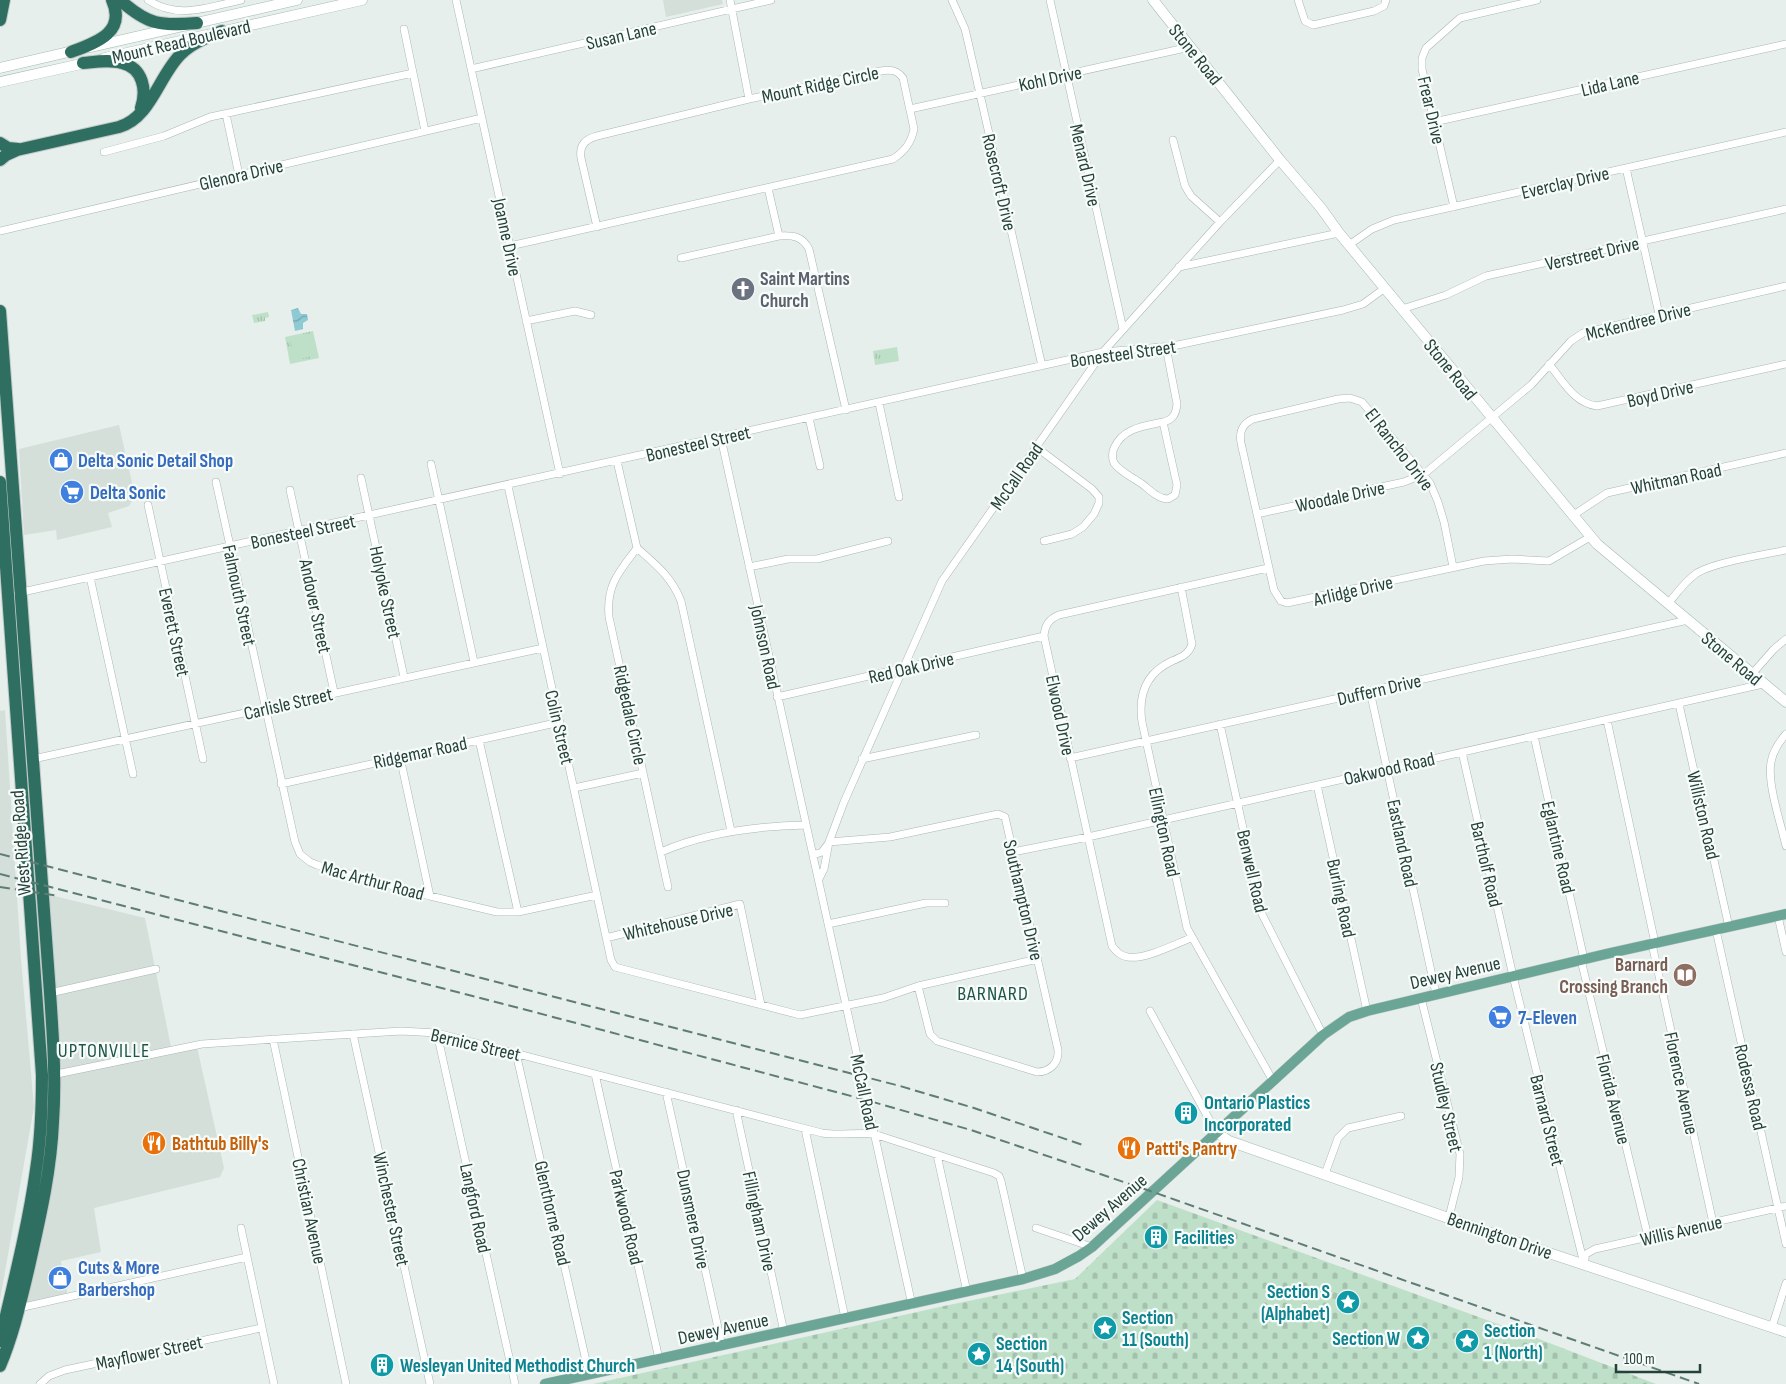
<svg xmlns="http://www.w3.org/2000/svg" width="1786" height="1384" font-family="'Sofia Sans Condensed',sans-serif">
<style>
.built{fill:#d4dfda}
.cemetery{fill:url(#cemetery-stones)}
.park{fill:url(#park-tufts)}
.pitch{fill:#bfe0c8}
.water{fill:url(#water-waves)}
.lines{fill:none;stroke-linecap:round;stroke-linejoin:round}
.street-casing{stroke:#a8b8b2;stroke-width:8}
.secondary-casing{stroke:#a4bbb3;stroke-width:11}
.primary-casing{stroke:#c2cac8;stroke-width:11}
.highway-casing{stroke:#c2cac8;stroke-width:14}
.street{stroke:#fff;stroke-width:7}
.secondary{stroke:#fff;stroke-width:10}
.primary{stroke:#6aa596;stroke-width:10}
.highway{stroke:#2f6f62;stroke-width:12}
.rail{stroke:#5f7d75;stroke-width:2;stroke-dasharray:10 5;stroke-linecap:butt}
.labels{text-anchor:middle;stroke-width:4.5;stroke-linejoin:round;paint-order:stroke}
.street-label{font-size:19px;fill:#24423a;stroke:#f7fbf9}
.worship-label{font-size:19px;font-weight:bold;fill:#5b616d;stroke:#f7fbf9;text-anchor:start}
.shop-label{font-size:19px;font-weight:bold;fill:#366cbe;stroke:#f7fbf9;text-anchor:start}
.education-label{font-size:19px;font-weight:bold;fill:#785e54;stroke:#f7fbf9;text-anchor:end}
.culture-label{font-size:19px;font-weight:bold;fill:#0d838f;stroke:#f7fbf9;text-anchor:start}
.food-label{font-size:19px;font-weight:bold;fill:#c56008;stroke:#f7fbf9;text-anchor:start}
.neighbourhood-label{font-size:20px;letter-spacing:1px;fill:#1f5548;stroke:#f7fbf9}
</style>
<defs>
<pattern id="cemetery-stones" width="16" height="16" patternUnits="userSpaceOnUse" patternTransform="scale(1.25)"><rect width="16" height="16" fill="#bfe0c8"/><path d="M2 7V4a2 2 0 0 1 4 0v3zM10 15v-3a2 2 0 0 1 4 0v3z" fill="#a4c1ad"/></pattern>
<pattern id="park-tufts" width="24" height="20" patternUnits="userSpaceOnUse" patternTransform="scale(1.25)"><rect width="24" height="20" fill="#bfe0c8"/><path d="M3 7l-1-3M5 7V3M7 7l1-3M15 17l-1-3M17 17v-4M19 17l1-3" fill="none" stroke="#a4c1ad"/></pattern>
<pattern id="water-waves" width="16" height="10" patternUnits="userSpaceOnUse" patternTransform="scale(1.25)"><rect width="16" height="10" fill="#8ec9d4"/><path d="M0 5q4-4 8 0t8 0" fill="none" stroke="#74a5ad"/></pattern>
</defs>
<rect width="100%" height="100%" fill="#e6efeb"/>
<path class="built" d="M663,0H722L723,4L666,17Z
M119,425L135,496L129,506L108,513L112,527L57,540L56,530L24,535L19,449Z
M5,710L21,959L34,1107L0,1300V711Z
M42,893L145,918L172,1052L197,1047L224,1168L220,1177L94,1208L101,1252L61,1261L68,1297L19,1308L53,1123Z"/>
<path class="cemetery" d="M1157,1200L1539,1339L1656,1384H593L944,1306L1075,1279Z"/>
<path class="park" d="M268,312L269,317L265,318V321L254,323L252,315Z
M313,331L319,358L290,364L285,337Z
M897,347L899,361L875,365L873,351Z"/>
<path class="pitch" d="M309,335L311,344L292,348L290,339Z
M312,347L313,356L294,360L292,351Z"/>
<path class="water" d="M298,308L301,314H307L308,320L303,323V329L295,331L291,310Z"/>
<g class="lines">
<g class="street-casing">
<path id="street" d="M148,0C178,20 209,7 241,0
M456,0L560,474
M730,0L749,99
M952,0L965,29L969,46L1042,366
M1050,0L1123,329
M1298,0L1305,21L1313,25L1374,11L1384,6L1386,0
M404,29L425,131
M471,69L771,0
M910,109L1190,47
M226,114L239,175
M1434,122L1786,44
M1173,140L1185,186L1191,196L1220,222
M104,152L164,136L210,117L413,73
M1626,168L1659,314
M768,188L779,236
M1454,207L1422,69V58L1426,48L1460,18L1537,0
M0,231L482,118
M1349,245L1372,229L1394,220L1786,132
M510,246L893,159C905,151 911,143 914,129L903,78C897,70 890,69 881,71L749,99L597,136C585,139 579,146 581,158L597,227
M681,258L779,236C793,235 802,236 809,249L846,410
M1179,267L1339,233
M1402,309L1446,295L1486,276L1786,209
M526,321L575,311L591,315
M1549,364C1563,381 1574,403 1597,406L1786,364
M879,403L899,497
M809,418L820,466
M1163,422L1177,485L1175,495L1168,499C1158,499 1150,490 1142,484C1134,478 1120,472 1114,463C1112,458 1112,453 1114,448C1123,428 1144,426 1163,422Z
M1163,422C1173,420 1176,414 1177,404L1166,347
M721,438L912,1305
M1036,447L1092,489L1099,497V503L1094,514L1083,527L1072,534L1044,541
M617,461L637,548C619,572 606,585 609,617L668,887
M431,464L474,662
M361,478L404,677
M216,482L295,842L300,854L310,862L317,865L430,896L497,912H518L597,895
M508,486L611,960L615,967L800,1015L883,998L918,986L1038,959
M290,490L334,692
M148,505L203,759
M1257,514L1404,482L1424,474L1531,385L1571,341L1583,333L1786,286
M1572,516L1607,493L1786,453
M637,548C656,565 671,576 681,601L731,831
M749,567L788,559H817L888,541
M1453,567L1444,522L1438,502L1430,483L1362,402L1350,398L1338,399L1253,419C1242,424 1239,432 1241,443L1274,590L1281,601L1287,603L1484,561L1512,559L1549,561L1590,537
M90,577L133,774
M1181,587L1192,644C1189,654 1182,657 1172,661C1146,673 1138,695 1142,722L1187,928L1273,1081
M18,593L1103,352L1173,346L1343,310L1363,304L1385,288
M1668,604C1676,594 1685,581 1697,573C1715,562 1763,555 1786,550
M1752,674L1774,649L1786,639
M1370,691L1436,994
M777,697L1044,636
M1679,704L1729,927
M1607,720L1655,943
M1220,724L1262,914L1323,1035
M1786,734C1779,742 1773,751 1771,762C1767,784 1781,824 1786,846
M1534,736L1584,959
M479,740L518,912
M1462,752L1513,976L1584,1264
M400,757L430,896
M1070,758L1688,620
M33,759L543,648
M862,759L976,735
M281,784L560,722
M1317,785L1367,1011
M574,788L643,773
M829,842L890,837L998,814L1005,817L1058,1050C1059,1063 1050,1072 1037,1072L937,1041L930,1034L918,986
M661,852C707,832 756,826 806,825
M1013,852L1088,837L1763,684
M813,855L822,852L828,844
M819,879L824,869L829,842L844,802L942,581L1103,352L1220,222L1280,160
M1778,916L1786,952
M828,924L926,903H945
M1716,930L1786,1244
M606,938L740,904L761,1005
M1191,938C1175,944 1145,960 1128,957C1120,956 1116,951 1112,946L1044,636C1045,625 1049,619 1059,615L1268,568
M1652,944L1713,1223
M1581,960L1648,1237
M50,993L156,969
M1421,998L1460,1154L1459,1177L1449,1217
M1150,1011L1216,1132
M437,1033L515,1384
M353,1034L430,1384
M273,1039L346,1384
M516,1053L589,1374
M595,1074L659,1359
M52,1075L202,1044L401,1031L437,1033L822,1133C839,1136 856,1132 874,1134L994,1173L999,1176L1001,1181L1023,1279
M666,1092L722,1346
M736,1110L784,1332
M805,1129L845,1318
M937,1155L967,1292
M1325,1174L1338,1138L1348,1128L1401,1116
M241,1228L274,1384
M1036,1228L1092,1247
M1584,1263L1586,1254L1595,1249L1786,1206
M19,1308L247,1257
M1772,1327L1786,1283
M40,1384L49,1376L65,1370L261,1328"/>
</g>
<g class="secondary-casing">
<path id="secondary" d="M1153,0L1280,160L1321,208L1339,233L1597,544L1786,702
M91,47L297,0
M105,58L362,0
M0,68L77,50
M0,82L90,62
M1216,1132L1229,1141L1525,1245L1786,1332"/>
</g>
<g class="primary-casing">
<path id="primary" d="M545,1384L1023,1279L1055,1269L1079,1256L1092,1247L1323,1035L1349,1017L1367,1011L1606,954L1786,914"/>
</g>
<g class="highway-casing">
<path id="highway" d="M120,0C148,25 160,26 197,23
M0,20L4,0
M71,52C95,43 127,33 112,0
M83,63C95,62 110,59 122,63C143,68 147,90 141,108
M0,143L8,148L18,149
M0,160L6,155L17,150L119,127C151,118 159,75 181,54C192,43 208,37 222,31
M0,311L50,993C53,1036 56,1079 53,1122C51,1172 39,1222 28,1271C20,1304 13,1335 0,1366
M0,482L42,1075C42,1107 41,1138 36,1170C28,1227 13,1285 0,1341"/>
</g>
<use href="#street" class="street"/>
<use href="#secondary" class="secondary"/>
<use href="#primary" class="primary"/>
<use href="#highway" class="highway"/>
<path class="rail" d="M0,854L900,1086L974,1108L1083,1145
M0,874L538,1013L866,1100L971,1130L1153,1192L1699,1384
M0,887L59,896"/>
</g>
<defs>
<g id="church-disc" transform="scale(1.25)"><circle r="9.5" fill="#6b7280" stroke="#f7fbf9"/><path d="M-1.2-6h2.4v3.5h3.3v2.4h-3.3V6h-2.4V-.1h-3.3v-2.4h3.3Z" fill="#fff"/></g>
<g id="shop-disc" transform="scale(1.25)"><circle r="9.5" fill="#3f7fe0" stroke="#f7fbf9"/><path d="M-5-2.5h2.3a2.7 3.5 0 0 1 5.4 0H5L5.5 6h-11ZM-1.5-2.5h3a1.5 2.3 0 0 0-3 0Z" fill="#fff"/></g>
<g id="supermarket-disc" transform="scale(1.25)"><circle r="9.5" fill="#3f7fe0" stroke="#f7fbf9"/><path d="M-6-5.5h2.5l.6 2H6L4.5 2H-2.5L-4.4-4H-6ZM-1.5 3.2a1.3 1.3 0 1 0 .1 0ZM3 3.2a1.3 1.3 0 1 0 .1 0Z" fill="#fff"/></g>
<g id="library-disc" transform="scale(1.25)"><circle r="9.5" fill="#8d6e63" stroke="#f7fbf9"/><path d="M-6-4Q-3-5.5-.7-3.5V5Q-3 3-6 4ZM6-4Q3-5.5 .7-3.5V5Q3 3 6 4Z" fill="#fff"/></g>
<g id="building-disc" transform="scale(1.25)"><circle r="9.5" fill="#0f9aa8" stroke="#f7fbf9"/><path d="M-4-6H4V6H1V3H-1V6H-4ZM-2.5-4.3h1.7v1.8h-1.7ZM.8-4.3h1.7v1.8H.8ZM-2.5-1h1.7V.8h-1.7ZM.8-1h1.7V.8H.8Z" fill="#fff"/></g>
<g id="restaurant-disc" transform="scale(1.25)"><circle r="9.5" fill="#e8710a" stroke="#f7fbf9"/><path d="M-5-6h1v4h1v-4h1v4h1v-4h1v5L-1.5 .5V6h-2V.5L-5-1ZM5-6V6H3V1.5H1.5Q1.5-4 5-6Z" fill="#fff"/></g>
<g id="sight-disc" transform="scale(1.25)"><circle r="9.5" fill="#0f9aa8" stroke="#f7fbf9"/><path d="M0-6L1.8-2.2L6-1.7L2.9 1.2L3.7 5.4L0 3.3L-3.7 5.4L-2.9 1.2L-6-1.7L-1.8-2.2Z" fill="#fff"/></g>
</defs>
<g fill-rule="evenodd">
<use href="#church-disc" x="743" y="289"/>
<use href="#shop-disc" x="61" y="460"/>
<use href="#supermarket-disc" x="72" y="492"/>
<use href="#library-disc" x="1685" y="975"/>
<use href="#supermarket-disc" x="1500" y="1017"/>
<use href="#building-disc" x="1186" y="1113"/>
<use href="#restaurant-disc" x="154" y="1143"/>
<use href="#restaurant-disc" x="1129" y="1148"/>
<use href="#building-disc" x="1156" y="1237"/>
<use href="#shop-disc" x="60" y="1278"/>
<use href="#sight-disc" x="1348" y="1302"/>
<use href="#sight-disc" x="1105" y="1328"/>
<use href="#sight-disc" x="1418" y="1338"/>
<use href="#sight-disc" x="1467" y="1341"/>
<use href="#sight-disc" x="979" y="1354"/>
<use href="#building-disc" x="382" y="1365"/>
</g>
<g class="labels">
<g class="street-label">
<text transform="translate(621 35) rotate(-13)" y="7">Susan Lane</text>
<text transform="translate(181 41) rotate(-13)" y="7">Mount Read Boulevard</text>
<text transform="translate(1196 54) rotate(51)" y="7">Stone Road</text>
<text transform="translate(1050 78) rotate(-12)" y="7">Kohl Drive</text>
<text transform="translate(1610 83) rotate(-13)" y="7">Lida Lane</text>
<text transform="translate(820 84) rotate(-12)" y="7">Mount Ridge Circle</text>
<text transform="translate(1432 110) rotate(77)" y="7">Frear Drive</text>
<text transform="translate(1086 165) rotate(77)" y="7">Menard Drive</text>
<text transform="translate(241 174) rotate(-13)" y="7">Glenora Drive</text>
<text transform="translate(1000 182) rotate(77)" y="7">Rosecroft Drive</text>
<text transform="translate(1565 182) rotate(-13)" y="7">Everclay Drive</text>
<text transform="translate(508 237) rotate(78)" y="7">Joanne Drive</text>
<text transform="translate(1592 253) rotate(-13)" y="7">Verstreet Drive</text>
<text transform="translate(1638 321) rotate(-14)" y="7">McKendree Drive</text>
<text transform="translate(1123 353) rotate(-8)" y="7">Bonesteel Street</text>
<text transform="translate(1451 369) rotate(51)" y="7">Stone Road</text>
<text transform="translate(1660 393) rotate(-13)" y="7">Boyd Drive</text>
<text transform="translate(698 443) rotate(-13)" y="7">Bonesteel Street</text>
<text transform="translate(1400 449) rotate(52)" y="7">El Rancho Drive</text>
<text transform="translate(1016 476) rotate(-55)" y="7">McCall Road</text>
<text transform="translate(1676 478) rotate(-12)" y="7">Whitman Road</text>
<text transform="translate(1340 496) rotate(-12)" y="7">Woodale Drive</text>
<text transform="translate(303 531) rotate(-12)" y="7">Bonesteel Street</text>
<text transform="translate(1353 590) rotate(-13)" y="7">Arlidge Drive</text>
<text transform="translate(386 592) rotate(78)" y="7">Holyoke Street</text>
<text transform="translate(240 595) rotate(78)" y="7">Falmouth Street</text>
<text transform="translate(316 606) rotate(78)" y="7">Andover Street</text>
<text transform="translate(175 632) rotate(78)" y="7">Everett Street</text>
<text transform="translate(766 647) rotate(78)" y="7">Johnson Road</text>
<text transform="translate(1732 658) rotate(40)" y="7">Stone Road</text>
<text transform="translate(911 667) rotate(-13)" y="7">Red Oak Drive</text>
<text transform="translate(1379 689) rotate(-13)" y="7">Duffern Drive</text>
<text transform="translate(288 703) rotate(-13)" y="7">Carlisle Street</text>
<text transform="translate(631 715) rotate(78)" y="7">Ridgedale Circle</text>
<text transform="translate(1061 715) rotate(78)" y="7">Elwood Drive</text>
<text transform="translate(560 727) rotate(77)" y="7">Colin Street</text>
<text transform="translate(420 752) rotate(-12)" y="7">Ridgemar Road</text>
<text transform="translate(1389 768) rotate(-13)" y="7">Oakwood Road</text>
<text transform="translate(1704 815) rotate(77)" y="7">Williston Road</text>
<text transform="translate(1165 832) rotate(78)" y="7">Ellington Road</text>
<text transform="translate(20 843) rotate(-94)" y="7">West Ridge Road</text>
<text transform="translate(1403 843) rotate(78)" y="7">Eastland Road</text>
<text transform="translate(1559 847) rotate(77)" y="7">Eglantine Road</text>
<text transform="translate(1487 864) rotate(77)" y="7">Bartholf Road</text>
<text transform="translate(1253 871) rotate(77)" y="7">Benwell Road</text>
<text transform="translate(373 880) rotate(15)" y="7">Mac Arthur Road</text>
<text transform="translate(1342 898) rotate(78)" y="7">Burling Road</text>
<text transform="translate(1024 900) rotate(77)" y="7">Southampton Drive</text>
<text transform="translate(678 921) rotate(-13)" y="7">Whitehouse Drive</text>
<text transform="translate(1455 972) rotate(-13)" y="7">Dewey Avenue</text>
<text transform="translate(476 1044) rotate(13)" y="7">Bernice Street</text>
<text transform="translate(1682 1083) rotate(78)" y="7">Florence Avenue</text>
<text transform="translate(1751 1087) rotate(77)" y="7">Rodessa Road</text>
<text transform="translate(865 1092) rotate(78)" y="7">McCall Road</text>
<text transform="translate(1614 1099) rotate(76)" y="7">Florida Avenue</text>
<text transform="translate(1447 1107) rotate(77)" y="7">Studley Street</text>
<text transform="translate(1548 1120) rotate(76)" y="7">Barnard Street</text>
<text transform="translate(1109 1207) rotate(-41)" y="7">Dewey Avenue</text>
<text transform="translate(476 1208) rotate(78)" y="7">Langford Road</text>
<text transform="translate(392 1209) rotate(78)" y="7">Winchester Street</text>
<text transform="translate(310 1211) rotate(78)" y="7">Christian Avenue</text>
<text transform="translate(553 1213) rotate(77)" y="7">Glenthorne Road</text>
<text transform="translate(627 1217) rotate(77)" y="7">Parkwood Road</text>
<text transform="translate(694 1219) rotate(78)" y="7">Dunsmere Drive</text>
<text transform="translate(760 1221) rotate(78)" y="7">Fillingham Drive</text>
<text transform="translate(1681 1230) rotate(-13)" y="7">Willis Avenue</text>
<text transform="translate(1500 1235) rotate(19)" y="7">Bennington Drive</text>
<text transform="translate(723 1328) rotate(-12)" y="7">Dewey Avenue</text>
<text transform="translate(149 1352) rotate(-12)" y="7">Mayflower Street</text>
</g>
<g class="worship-label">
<text x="760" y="285">Saint Martins<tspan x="760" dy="22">Church</tspan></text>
</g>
<g class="shop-label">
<text x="78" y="467">Delta Sonic Detail Shop</text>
<text x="90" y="499">Delta Sonic</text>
<text x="1518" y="1024">7-Eleven</text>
<text x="78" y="1274">Cuts &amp; More<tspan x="78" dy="22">Barbershop</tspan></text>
</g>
<g class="education-label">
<text x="1668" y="971">Barnard<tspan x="1668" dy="22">Crossing Branch</tspan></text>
</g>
<g class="culture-label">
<text x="1204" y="1109">Ontario Plastics<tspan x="1204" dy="22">Incorporated</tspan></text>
<text x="1174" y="1244">Facilities</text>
<text x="1330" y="1298" text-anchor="end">Section S<tspan x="1330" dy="22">(Alphabet)</tspan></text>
<text x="1122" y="1324">Section<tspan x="1122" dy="22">11 (South)</tspan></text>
<text x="1484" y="1337">Section<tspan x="1484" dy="22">1 (North)</tspan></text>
<text x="1400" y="1345" text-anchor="end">Section W</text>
<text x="996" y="1350">Section<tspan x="996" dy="22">14 (South)</tspan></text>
<text x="400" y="1372">Wesleyan United Methodist Church</text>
</g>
<g class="food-label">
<text x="172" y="1150">Bathtub Billy's</text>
<text x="1146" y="1155">Patti's Pantry</text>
</g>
<g class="neighbourhood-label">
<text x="993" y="1000">BARNARD</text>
<text x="104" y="1057">UPTONVILLE</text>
</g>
</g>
<path d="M1616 1364v8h84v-8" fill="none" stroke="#24423a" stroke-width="2.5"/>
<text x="1624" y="1364" font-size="15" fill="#24423a" stroke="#f7fbf9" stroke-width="4" paint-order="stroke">100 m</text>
</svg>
